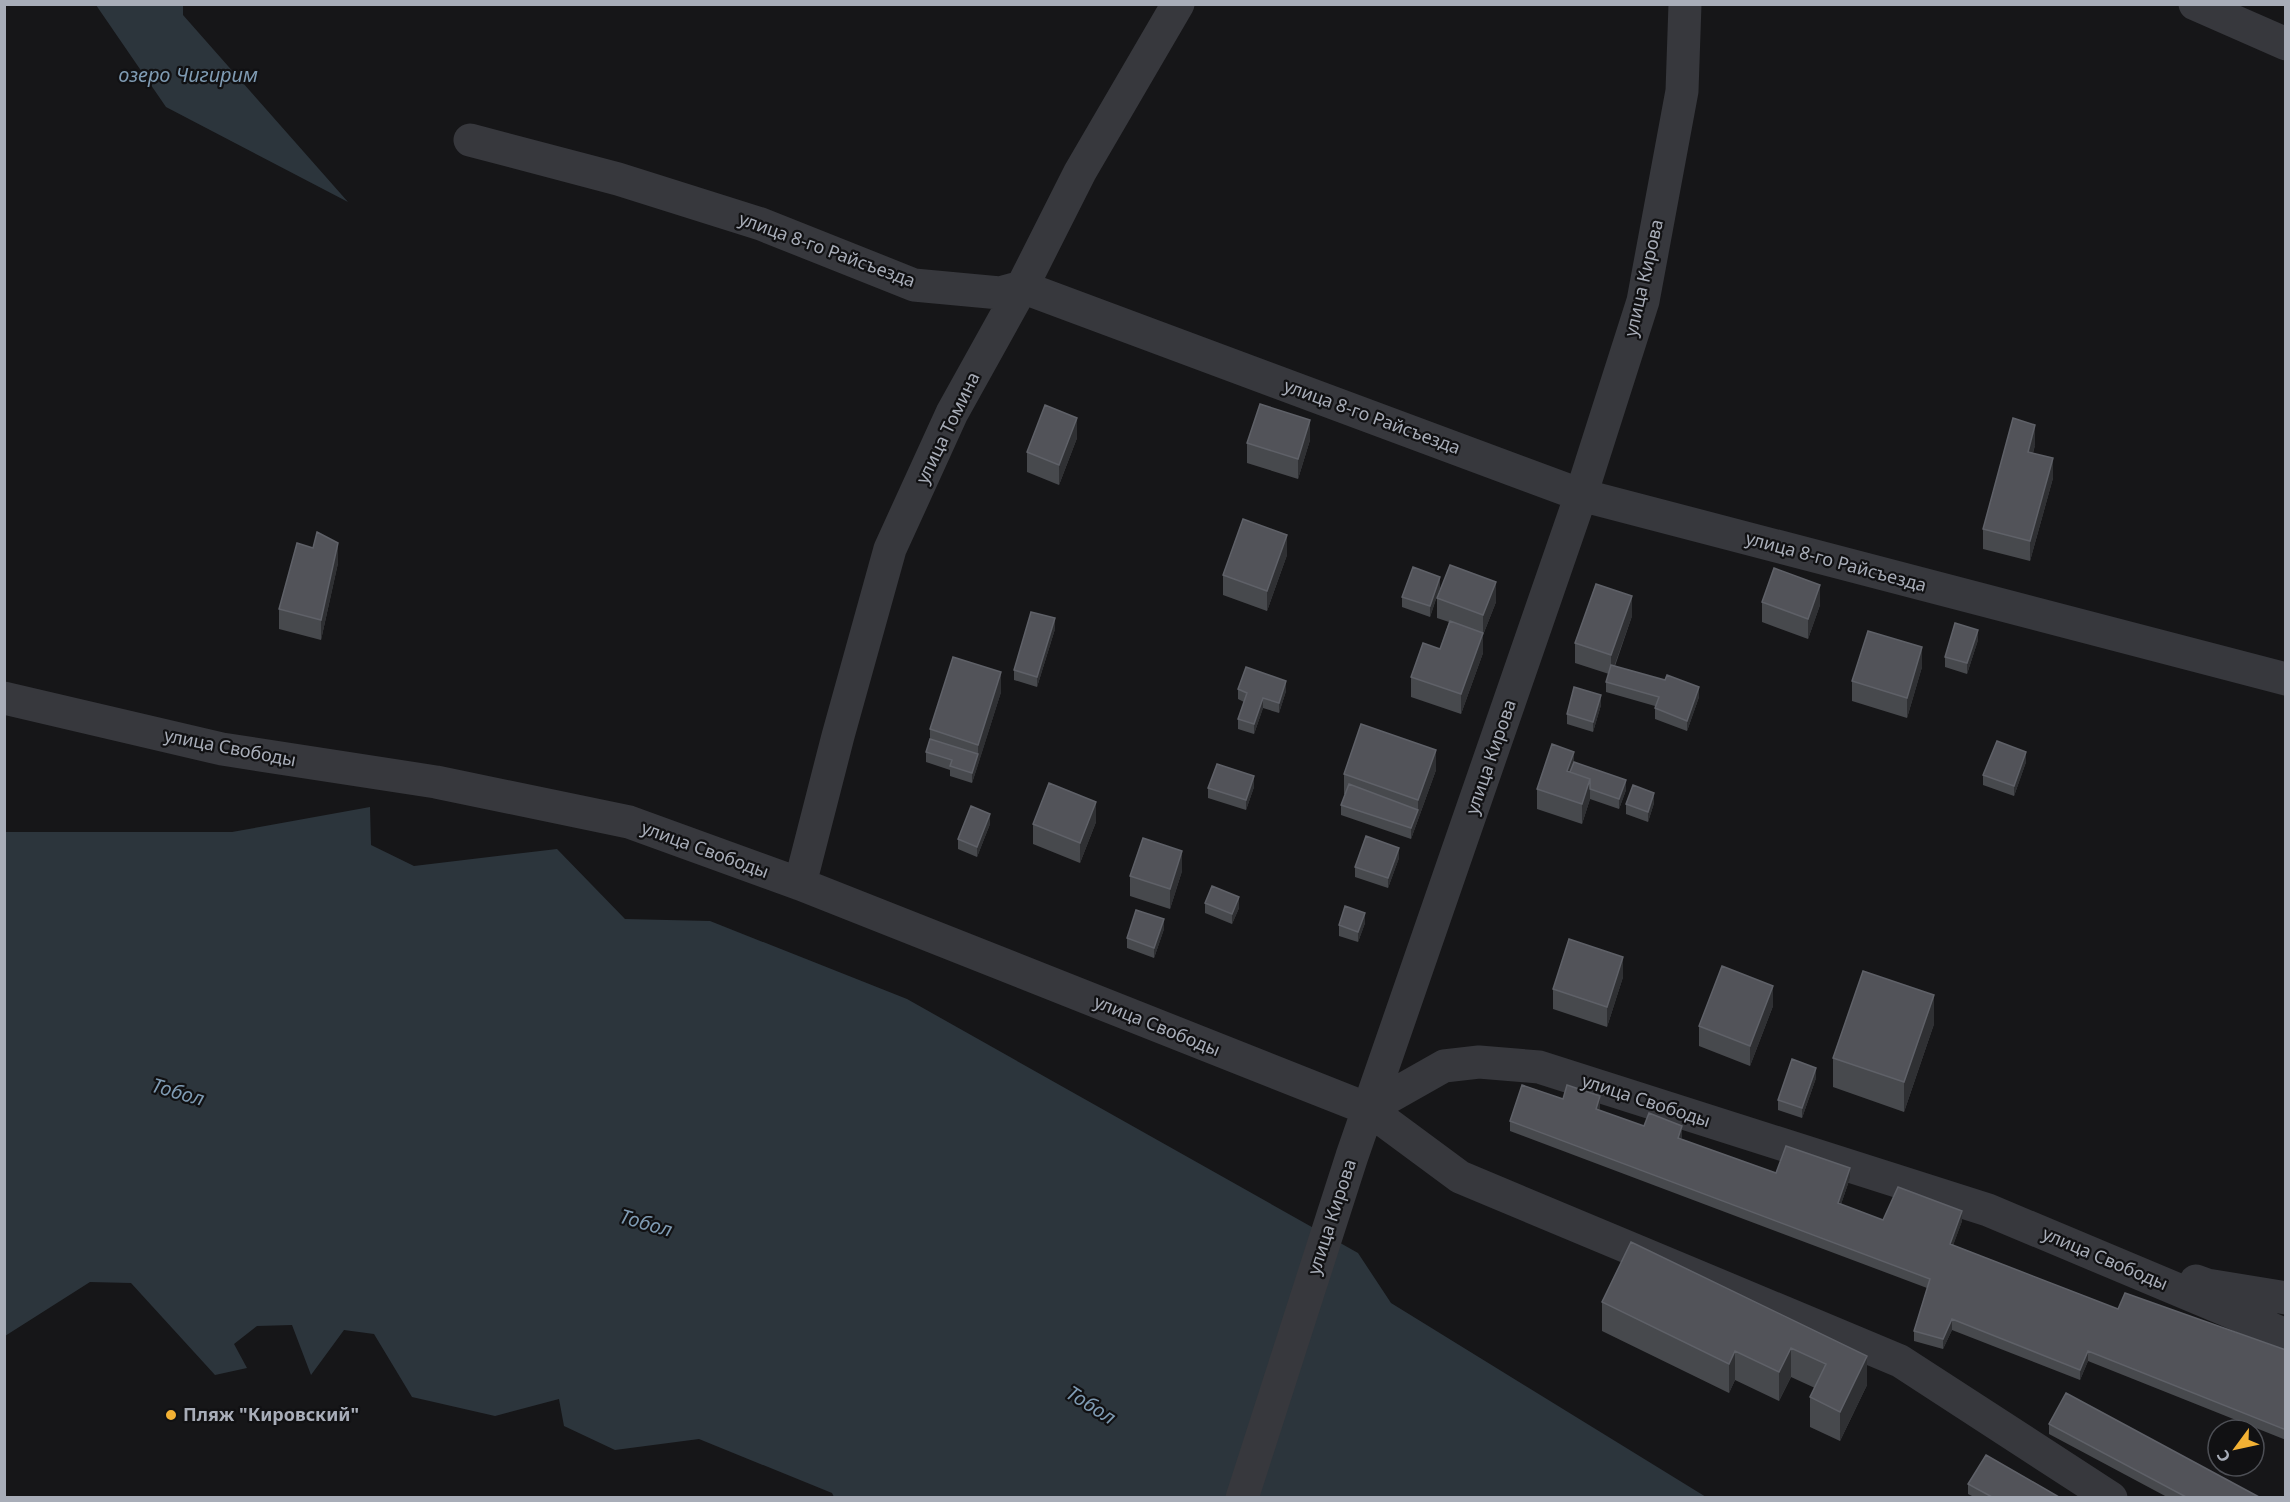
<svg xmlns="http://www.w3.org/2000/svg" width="2290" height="1502" font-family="'Noto Sans',sans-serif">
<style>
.water{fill:#2c353c}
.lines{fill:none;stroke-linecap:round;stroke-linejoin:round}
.minor{stroke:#37383d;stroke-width:33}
.wall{fill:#47494d}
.shaded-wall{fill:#2f3033}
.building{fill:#525359;stroke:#5f6168;stroke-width:1.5}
.poi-dot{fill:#f2b134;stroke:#111113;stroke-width:2}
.labels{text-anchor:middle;stroke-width:4.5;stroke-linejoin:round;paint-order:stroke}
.street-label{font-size:18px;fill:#a8adb8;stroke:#111113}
.poi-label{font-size:18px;font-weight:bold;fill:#a8adb8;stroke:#111113;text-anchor:start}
.water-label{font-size:20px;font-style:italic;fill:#7f9bb3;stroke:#111113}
</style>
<rect width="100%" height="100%" fill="#161618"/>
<path class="water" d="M96,5H183V15L348,202L166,107Z
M370,807L371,845L414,866L557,849L625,919L710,921L907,999L1358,1253L1391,1303L1706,1497H834L832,1493L699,1439L615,1450L564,1426L559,1399L495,1416L412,1397L374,1334L344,1330L311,1375L292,1325L257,1326L234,1344L247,1368L215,1375L131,1283L90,1282L5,1336V832H232Z"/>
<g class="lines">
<path class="minor" d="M2195,4L2286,44
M470,140L618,179L761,224L914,285L1000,293L1022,287L1581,495L2286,679
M4,698L222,749L436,782L629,822L800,884L1368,1109L1460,1177L1900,1361L2111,1498
M800,884L838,736L890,549L952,413L1022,287L1080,172L1178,4
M1368,1109L1444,1066L1479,1062L1539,1067L1988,1210L2286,1335
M2196,1281L2207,1285L2286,1298
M1242,1498L1352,1156L1581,495L1643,301L1682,91L1685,4"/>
</g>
<path class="wall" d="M1077,438L1059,485L1027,472V452Z
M1310,440L1298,479L1247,463V443Z
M2035,445L2033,453L2053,478L2030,561L1983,549V529Z
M1287,555L1267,611L1223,595V575Z
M338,563L321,640L279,629V609Z
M1440,587L1430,617L1402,607V597Z
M1437,598L1496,602L1483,635V653L1461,714L1411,697V677L1440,649L1449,622L1437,618Z
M1762,602L1820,605L1808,639L1762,622Z
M1632,616L1615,666L1699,697L1687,731L1655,719V706L1606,692V682L1609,674L1575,663V643Z
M1055,629L1037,687L1014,680V670Z
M1978,640L1967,674L1945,667V657Z
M1922,667L1907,718L1852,701V681Z
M1238,689L1286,691L1279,713L1263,708L1254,734L1238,729V719L1244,702L1238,699Z
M1001,692L972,783L950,776V770L926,762V752L930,739V729Z
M1601,705L1593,732L1567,724V714Z
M1574,762L1626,790L1619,809L1590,799L1582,824L1537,809V789Z
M2026,762L2014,796L1983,785V775Z
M1436,770L1411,839L1341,815V805L1345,794H1344V774Z
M1254,787L1246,810L1208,798V788Z
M1654,803L1648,822L1626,814V804Z
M1096,822L1080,863L1033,844V824Z
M990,824L977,857L958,849V839Z
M1399,858L1388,888L1355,877V867Z
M1182,871L1170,909L1130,896V876Z
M1205,903L1239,908L1232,924L1205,913Z
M1365,923L1358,942L1339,936V925Z
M1164,929L1154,958L1127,948V938Z
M1623,977L1607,1027L1553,1009V989Z
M1773,1006L1750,1066L1699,1046V1026Z
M1934,1024L1904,1112L1833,1087V1058Z
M1816,1078L1802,1118L1778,1110V1100Z
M1563,1099L1600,1107L1599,1110L1644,1126L1682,1136L1681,1139L1776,1173L1850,1178L1841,1204L1883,1220L1962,1221L1953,1245L2118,1309L2286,1350V1440L2088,1361L2080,1380L1952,1330L1943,1349L1914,1341V1331L1927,1288L1510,1131V1121Z
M1631,1242L1867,1385L1840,1441L1810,1427V1397L1815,1388L1791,1377L1779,1401L1735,1380L1729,1393L1602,1331V1302Z
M2049,1424L2259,1497H2167L2049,1434Z
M1968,1484L2059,1497H1974L1968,1494Z"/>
<path class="shaded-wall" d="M1077,418V438L1059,485V465Z
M1310,420V440L1298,479V459Z
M2035,425V445L2028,472V452Z
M2053,458V478L2030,561V541Z
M1287,535V555L1267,611V591Z
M338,543V563L321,640V620Z
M1440,577V587L1430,617V606Z
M1496,582V602L1483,635V615Z
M1820,585V605L1808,639V619Z
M1632,596V616L1611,675V655Z
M1055,618V629L1037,687V677Z
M1978,630V640L1967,674V663Z
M1483,633V653L1461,714V694Z
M1922,647V667L1907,718V698Z
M1001,672V692L978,765V745Z
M1286,681V691L1279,713V703Z
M1699,687V697L1687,731V721Z
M1601,695V705L1593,732V722Z
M1263,698V708L1254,734V724Z
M1436,750V770L1411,839V828L1418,810V800Z
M1574,752V772L1571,782L1567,771Z
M2026,752V762L2014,796V786Z
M978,754V765L972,783V773Z
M1254,776V787L1246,810V800Z
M1590,779V799L1582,824V804Z
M1626,780V790L1619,809V799Z
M1654,793V803L1648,822V812Z
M1096,802V822L1080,863V843Z
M990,814V824L977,857V847Z
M1399,848V858L1388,888V878Z
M1182,851V871L1170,909V889Z
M1239,897V908L1232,924V914Z
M1365,913V923L1358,942V932Z
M1164,919V929L1154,958V948Z
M1623,957V977L1607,1027V1007Z
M1773,986V1006L1750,1066V1046Z
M1934,995V1024L1904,1112V1082Z
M1816,1068V1078L1802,1118V1108Z
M1600,1096V1107L1596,1119V1109Z
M1682,1126V1136L1678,1148V1138Z
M1850,1168V1178L1838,1213V1203Z
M1962,1211V1221L1950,1254V1244Z
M1952,1319V1330L1943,1349V1339Z
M1791,1348V1377L1779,1401V1372Z
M1735,1351V1380L1729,1393V1364Z
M2088,1351V1361L2080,1380V1370Z
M1867,1356V1385L1840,1441V1412Z"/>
<path class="building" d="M1260,404L1310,420L1298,459L1247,443Z
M1045,405L1077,418L1059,465L1027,452Z
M2013,418L2035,425L2028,452L2053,458L2030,541L1983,529Z
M1243,519L1287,535L1267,591L1223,575Z
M317,532L338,543L321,620L279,609L297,543L313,548Z
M1450,565L1496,582L1483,615L1437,598Z
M1413,567L1440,577L1430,606L1402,597Z
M1774,568L1820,585L1808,619L1762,602Z
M1596,584L1632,596L1611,655L1575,643Z
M1031,612L1055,618L1037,677L1014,670Z
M1450,621L1483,633L1461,694L1411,677L1423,643L1440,649Z
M1955,623L1978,630L1967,663L1945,657Z
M1868,631L1922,647L1907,698L1852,681Z
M953,657L1001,672L978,745L930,729Z
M1611,665L1665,680L1667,675L1699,687L1687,721L1655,708L1659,697L1606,682Z
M1246,667L1286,681L1279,703L1263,698L1254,724L1238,719L1247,693L1238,689Z
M1574,687L1601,695L1593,722L1567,714Z
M1361,724L1436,750L1418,800L1344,774Z
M930,739L978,754L972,773L950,766L952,760L926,752Z
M1997,741L2026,752L2014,786L1983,775Z
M1552,744L1574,752L1567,771L1590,779L1582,804L1537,789Z
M1574,762L1626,780L1619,799L1590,789V779L1570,772Z
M1217,764L1254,776L1246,800L1208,788Z
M1049,783L1096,802L1080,843L1033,824Z
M1349,784L1418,810L1411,828L1341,805Z
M1633,785L1654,793L1648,812L1626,804Z
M971,806L990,814L977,847L958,839Z
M1366,836L1399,848L1388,878L1355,867Z
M1143,838L1182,851L1170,889L1130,876Z
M1212,886L1239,897L1232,914L1205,903Z
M1345,906L1365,913L1358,932L1339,925Z
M1136,910L1164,919L1154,948L1127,938Z
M1569,939L1623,957L1607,1007L1553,989Z
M1722,966L1773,986L1750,1046L1699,1026Z
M1863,971L1934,995L1904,1082L1833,1058Z
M1792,1059L1816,1068L1802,1108L1778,1100Z
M1522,1085L1563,1099L1567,1085L1600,1096L1596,1109L1644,1126L1649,1113L1682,1126L1678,1138L1776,1173L1786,1146L1850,1168L1838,1203L1883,1220L1898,1187L1962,1211L1950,1244L2118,1309L2125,1293L2286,1350V1430L2088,1351L2080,1370L1952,1319L1943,1339L1914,1331L1930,1279L1510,1121Z
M1631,1242L1867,1356L1840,1412L1810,1397L1826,1364L1791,1348L1779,1372L1735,1351L1729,1364L1602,1302Z
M2066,1393L2259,1497H2186L2049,1424Z
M1986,1455L2059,1497H1992L1968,1484Z"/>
<circle class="poi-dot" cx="171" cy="1415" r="6"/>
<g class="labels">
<g class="street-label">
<text transform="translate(827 250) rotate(20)" y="6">улица 8-го Райсъезда</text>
<text transform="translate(1644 278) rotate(-77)" y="6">улица Кирова</text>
<text transform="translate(1372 417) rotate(20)" y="6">улица 8-го Райсъезда</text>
<text transform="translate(948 428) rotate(-64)" y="6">улица Томина</text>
<text transform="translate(1836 562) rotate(15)" y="6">улица 8-го Райсъезда</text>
<text transform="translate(230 748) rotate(11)" y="6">улица Свободы</text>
<text transform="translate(1491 757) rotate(-71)" y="6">улица Кирова</text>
<text transform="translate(705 850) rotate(20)" y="6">улица Свободы</text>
<text transform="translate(1157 1026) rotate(22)" y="6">улица Свободы</text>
<text transform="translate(1646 1101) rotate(18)" y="6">улица Свободы</text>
<text transform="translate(1332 1217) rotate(-72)" y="6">улица Кирова</text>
<text transform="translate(2105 1259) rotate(23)" y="6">улица Свободы</text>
</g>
<g class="poi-label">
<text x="183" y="1421">Пляж "Кировский"</text>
</g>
<g class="water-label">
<text x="188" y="82">озеро Чигирим</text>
<text transform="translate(178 1092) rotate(16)" y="7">Тобол</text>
<text transform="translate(646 1223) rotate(16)" y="7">Тобол</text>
<text transform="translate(1091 1405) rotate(32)" y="7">Тобол</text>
</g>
</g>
<rect width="2290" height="1502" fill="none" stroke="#a8adb8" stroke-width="12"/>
<g transform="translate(2236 1448) rotate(237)"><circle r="28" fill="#111113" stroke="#4d4f55" stroke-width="1.5"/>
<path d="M0-4.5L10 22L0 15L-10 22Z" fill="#f2b134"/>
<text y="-9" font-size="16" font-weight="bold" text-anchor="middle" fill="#a8adb8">С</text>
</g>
</svg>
